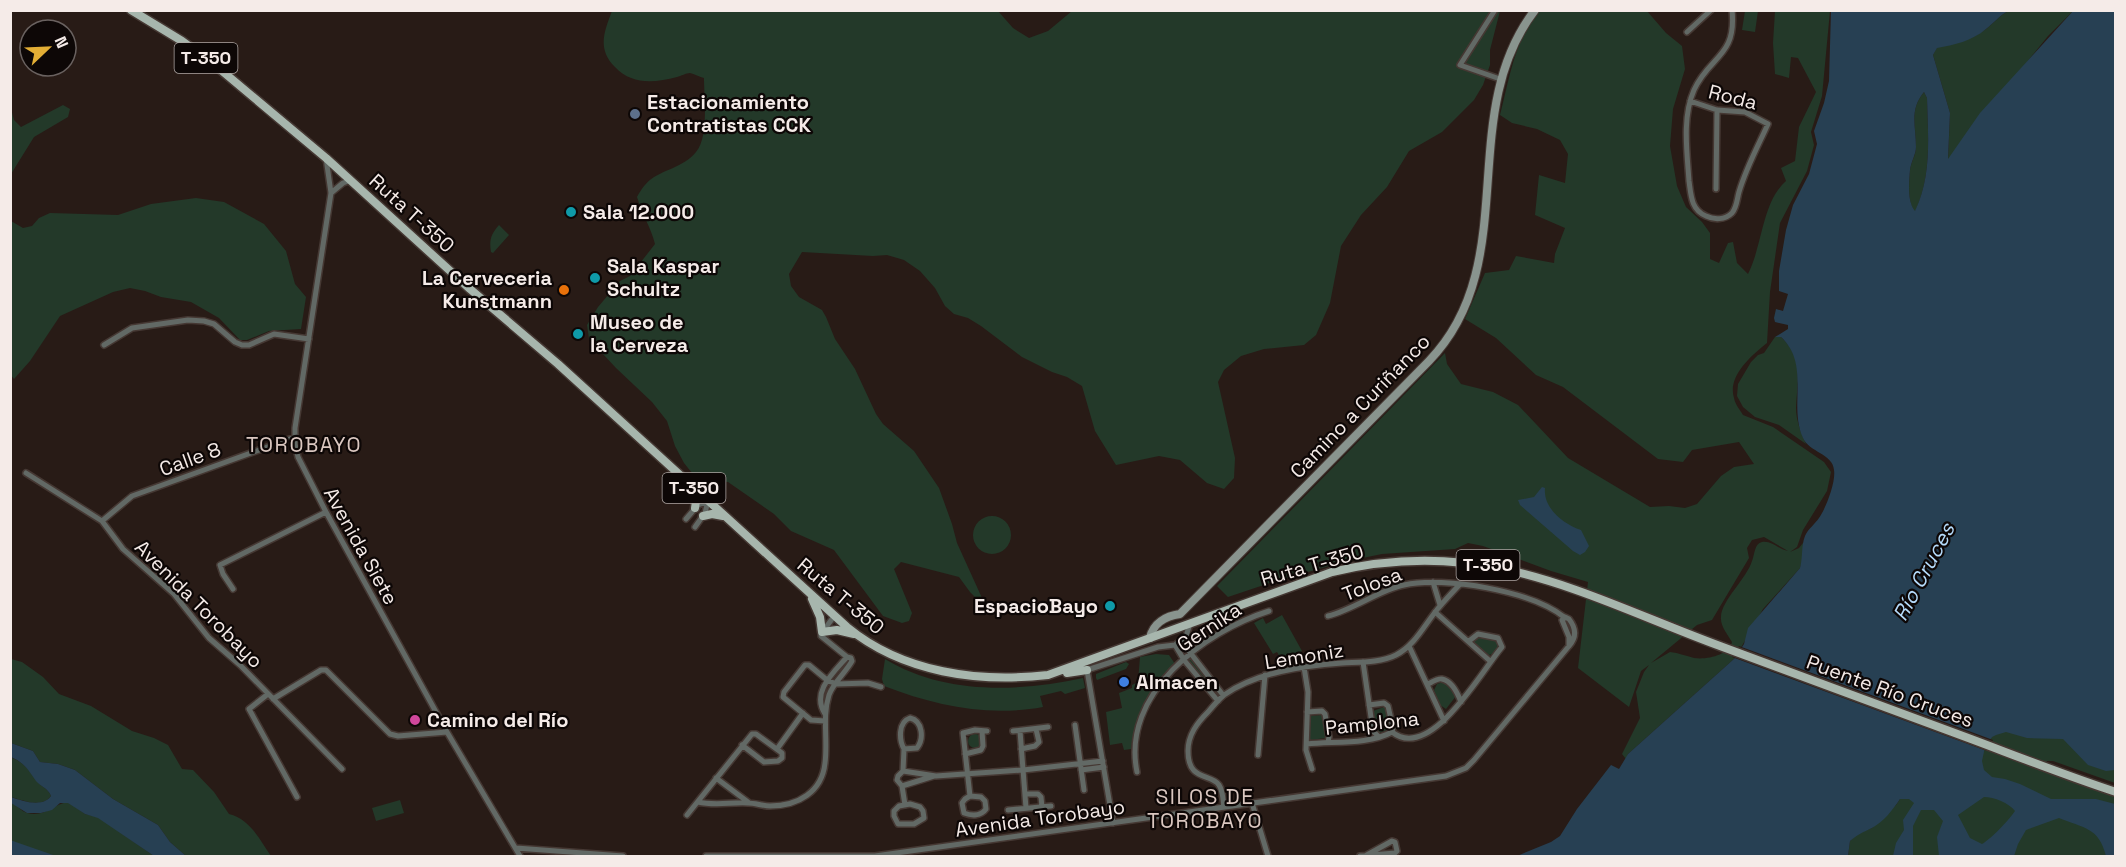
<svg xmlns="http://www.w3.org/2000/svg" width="2126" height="867" font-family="'Space Grotesk',sans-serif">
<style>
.green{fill:#233929;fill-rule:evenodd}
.water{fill:#274053;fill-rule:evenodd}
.pier{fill:#281b16}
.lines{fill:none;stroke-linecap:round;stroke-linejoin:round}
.street-casing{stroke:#453833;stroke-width:8}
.secondary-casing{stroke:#453833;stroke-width:10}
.primary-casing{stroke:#453833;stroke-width:11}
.street{stroke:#626965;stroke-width:5}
.secondary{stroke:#89948e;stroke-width:8}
.primary{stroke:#a7b6ad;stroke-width:8}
.service-dot{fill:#5c6f8a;stroke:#0d0706;stroke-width:2}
.culture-dot{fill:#0f9aa8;stroke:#0d0706;stroke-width:2}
.food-dot{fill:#e8710a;stroke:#0d0706;stroke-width:2}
.shop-dot{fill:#3f7fe0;stroke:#0d0706;stroke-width:2}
.hotel-dot{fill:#d1479c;stroke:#0d0706;stroke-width:2}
.labels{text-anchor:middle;stroke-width:4.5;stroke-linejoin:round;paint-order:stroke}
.shield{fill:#0d0706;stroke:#afa7a4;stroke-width:1.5}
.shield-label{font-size:18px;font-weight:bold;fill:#f5ebe8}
.street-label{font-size:20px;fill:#f5ebe8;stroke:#0d0706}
.poi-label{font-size:20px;font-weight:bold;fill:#f5ebe8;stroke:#0d0706;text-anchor:start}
.neighbourhood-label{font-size:21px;letter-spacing:1.5px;fill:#dac7c0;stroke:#0d0706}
.water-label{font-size:21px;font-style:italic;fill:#b5dbfb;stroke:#0d0706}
</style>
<rect width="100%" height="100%" fill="#281b16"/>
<path class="green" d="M612,11H998L1013,28L1029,38L1048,31L1072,11H1500L1490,50V65L1483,85L1474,100L1442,132L1409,151L1387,187L1361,215L1341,246L1330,303L1316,335L1304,345L1264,349L1241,356L1224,370L1218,382L1235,458L1234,478L1224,489L1207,483L1180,460L1159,456L1116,465L1095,431L1082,386L1067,377L1052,372L1022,357L981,326L968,318L954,314L945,306L935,288L920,271L904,260L887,255L873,256L802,252L789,274L791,286L799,297L822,310L826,317L835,339L855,369L876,414L883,424L914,451L939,488L952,524L957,543L987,609L970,592L959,577L901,562L894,569L912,613L909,621L902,623L883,616L834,550L791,531L774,514L728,482L696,478L684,463L675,446L667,421L652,402L616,368L589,339L587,325L598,307L620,281L630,276L655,244C651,228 642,214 637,197C647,179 654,176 673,168C681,164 690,160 696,152C709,137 704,97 704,78C700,77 694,74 690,73C686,73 681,76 677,77C654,83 632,85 615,67C597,49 604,32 612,11Z
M1539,11H1647L1666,33L1682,46L1685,69L1673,109L1670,146L1677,186L1686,207L1702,222L1710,233V259L1719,263L1728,243L1733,242L1737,263L1748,274C1763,244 1762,202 1786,181L1781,168L1795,161L1799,127L1816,92L1798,58L1791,57L1789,78L1775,74L1773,43L1775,11H1830L1822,96L1811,132L1814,145L1807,171L1780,223L1770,292L1767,343C1752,355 1727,376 1734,398C1735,404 1740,410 1743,415L1773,427L1824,462L1831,472L1827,491L1803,530L1797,547L1790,552L1799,548L1803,543V558L1800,568L1763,609L1735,658L1628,754L1626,759L1622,754L1640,718L1636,692L1644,672L1649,665L1641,671L1629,707L1578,668L1588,582L1551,571L1483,546L1468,543L1455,549L1382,554L1343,562L1273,582L1228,597L1217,586L1445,353L1447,364L1461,384L1493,392L1518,405L1568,458L1650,507L1669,506L1685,508L1697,504L1721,476L1734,467L1754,464L1739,442L1692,450L1683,462L1658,459L1563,387L1536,375L1496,338L1465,319L1485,273L1509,270L1516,256L1554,263L1555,254L1565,228L1535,215L1539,175L1565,183L1568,154L1560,140L1537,129L1512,123L1500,115C1509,80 1515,38 1539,11ZM1764,537L1788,551C1780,550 1771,540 1762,542C1754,544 1755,554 1752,561C1747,578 1721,601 1721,617C1720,626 1728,635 1732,642C1729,655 1707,660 1694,658C1686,656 1679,653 1670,652L1651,663L1697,625L1712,620L1749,558L1747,548L1752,540Z
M1745,11H1758L1755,32L1742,30Z
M2008,11H2073L2048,36L1948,160L1950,113L1933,55L1937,47C1953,45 1973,39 1986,29C1994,23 1999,16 2008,11Z
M1924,92L1927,98C1928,137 1932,175 1915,212C1907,202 1909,183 1910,170C1911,162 1916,155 1916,147C1916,126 1909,110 1924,92Z
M10,105L14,120L21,127L63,105L70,109L68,117L34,137L11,174Z
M196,198L224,202L264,224L286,251L295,284L306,297L301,329L269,331L247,340H240L219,318L191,302L161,297L145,291L130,288L113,292L60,316L30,361L14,379L10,374L11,221L23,228L32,226L39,218L50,213L118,215L151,204Z
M499,225L509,235L493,253L491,252C489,240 491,234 499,225Z
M1775,337H1781C1804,358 1797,382 1796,408C1796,420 1801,433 1806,444L1779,425L1755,417L1743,407L1737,396L1738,384L1751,362L1758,355L1764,353Z
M2115,479V783L2053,761H2047L2044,767L2115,794V856H1848L1850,841L1858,833L1872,828L1896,805Z
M973 535a19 19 0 1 1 38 0a19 19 0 1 1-38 0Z
M1282,615L1302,651L1283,662L1277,652L1273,654L1254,623L1263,618L1266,624Z
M1478,636L1497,640L1500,646L1493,654L1489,655L1473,642V640Z
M1156,654L1169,655L1175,664C1150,694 1136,709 1131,749L1124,750L1122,743L1110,745L1106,712L1122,708L1119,693L1132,688V685L1138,682L1140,657Z
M1191,657L1216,690L1214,692L1187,660Z
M11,659L22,662L43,677L59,694L91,706L132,731L154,738L168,745L182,769L193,770L214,792L229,814C250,819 260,840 271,856H186L170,842L158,825L113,799L75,770L58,764L40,762L33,751L11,743Z
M885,659C944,695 1019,692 1083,678L1085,688L1065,694L1061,691L1040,696L1043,707C988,717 936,706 884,686L882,679Z
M1126,662L1129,664L1126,669L1097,680L1096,678V674Z
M1443,682L1455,693L1456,696L1446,709L1440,705L1434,690L1437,684Z
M1384,707L1386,709L1391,729L1378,733L1375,730L1373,711Z
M1322,715L1326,738L1310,740V716Z
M968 741a7 7 0 1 1 14 0a7 7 0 1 1-14 0Z
M10,757C26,763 28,770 37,781C41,787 48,788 51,796C41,809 23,800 11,797Z
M400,800L404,813L376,821L372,808Z
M68,802L85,814L98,817L154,856H23L11,853V803C17,805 21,811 27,813C44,818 54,804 68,802Z"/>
<path class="water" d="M1831,11H2008C1999,16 1994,23 1986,29C1972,41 1954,45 1937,48L1933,55L1950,113L1948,159L1980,113L2073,11H2115V770L2106,771L2088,765L2063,739L2027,738L2006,732L1996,735L1992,737L1985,747L1982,761L1984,770L1992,777L2005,779L2020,784L2051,799H2096L2115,804V856H2106C2099,827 2083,828 2059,818L2026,830L2018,844L2014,856H1939L1937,837L1943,821L1934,810H1921L1913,826V856H1893L1896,843L1904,830L1903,820L1914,803L1909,799H1900C1892,811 1884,821 1872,828C1863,832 1857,835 1850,841L1848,856H1517L1551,842L1560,836L1577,809L1611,765L1619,769L1628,754L1735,658L1744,644L1748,628L1800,568C1803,557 1801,546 1805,536C1808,529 1815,524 1819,518C1826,508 1836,482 1834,470C1833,454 1809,452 1803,438C1788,405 1811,365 1781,337H1775L1788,329V325L1775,322L1774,318L1776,309L1783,311L1788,294L1779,291V271L1786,230L1793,205L1809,174L1817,144L1814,131L1824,103L1829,81ZM1924,92L1927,98C1928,137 1932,175 1915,211C1907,201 1909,183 1910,170C1911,162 1916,154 1916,147C1916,126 1909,110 1924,92ZM1984,797C1994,797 2009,803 2015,811C2009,820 1991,839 1982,844L1970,838L1958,815Z
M1542,487L1545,488C1543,508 1563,524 1581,530L1589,546L1585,552L1580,555L1573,551L1520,505L1518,500L1534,497Z
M11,743L33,751L40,762L58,764L75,770L113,799L158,825L170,842L186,856H154L98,818L85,814L68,803H60L52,810L41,813H27L11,803V797C23,801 42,808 51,796C48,788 41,787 36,781C28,770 25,763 11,757Z
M10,840L56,856H11Z"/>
<path class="pier" d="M1739,646L1993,740L1987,751L1732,657Z"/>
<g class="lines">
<g class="street-casing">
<path id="street" d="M1495,10L1460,65L1500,79
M1687,32L1711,10
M1690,101L1717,110L1745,112L1768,124C1758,146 1746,168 1739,192C1737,199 1737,207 1732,213C1725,220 1714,220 1706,216C1691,210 1691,195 1689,181C1687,152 1682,117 1694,90C1709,56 1737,57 1732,10
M326,158L331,193L295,428V444L298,457L326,512L447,732L520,856
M1716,189L1717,110
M331,193L343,183L351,180
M104,345L132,328L188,320L204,321L214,324L235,342L242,345H249L274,334L309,339
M26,473L102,521L123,549L174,594L209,638L240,665L342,769
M686,519L698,505L708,501
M102,521L132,496L295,437
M695,527L705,513L708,501
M1433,582L1440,605
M233,589L223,574L220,565L326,512
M1435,612L1490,661
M1328,616C1355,609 1379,590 1404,585C1445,576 1531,591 1564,617
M1565,617L1569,619C1576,628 1577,637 1569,646V637L1562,620Z
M1182,640L1185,646L1223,695
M1175,645L1184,660L1218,701
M1409,646L1444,721
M1363,662L1373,731L1378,736
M1304,667L1308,692L1306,750L1312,769
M1428,684C1432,682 1438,678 1442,679C1452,681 1458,694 1461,702
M268,694L249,709L297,797
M273,699L321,670H326L390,734L398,736L447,732
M1369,705L1384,703L1388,706L1393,728L1392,732
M1307,712L1322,711L1325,714L1329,737L1328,742
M825,714C811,692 833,673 847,657
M910,718C923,721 924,739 917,748L904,749C899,740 898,722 910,718Z
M825,721L811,720L783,697L784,692L805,665H809L827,680L836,684L868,683L881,687
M1075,725L1084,790
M1013,731L1048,727
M1020,731L1026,808
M1392,732C1431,763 1482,670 1502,647L1498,638L1478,634L1469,641
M1307,744C1332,741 1369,745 1392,732
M777,749L803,713
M1021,749L1035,746L1039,742L1036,729
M965,754L981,750L983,746L982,731
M1258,755L1265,675
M1081,770L1104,767
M903,771L904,749
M1137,772C1121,694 1203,632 1269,611
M716,778L748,802
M902,786L934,776
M1025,794H1038L1041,797L1042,807
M970,796L963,733L975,730L987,731
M970,796L981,797L985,801L986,809C981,816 972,816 964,813L962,803L965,799Z
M698,802C715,806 731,802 748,803C755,803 763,806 770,806C798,806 822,792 825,763C828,740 822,717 829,695C833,683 846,672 852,661L851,658L847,657L821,636V634L835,615
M1252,803L1268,856
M910,804L920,807L923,811L924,818L914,824H898L894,816V811L899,806Z
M905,805L902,786L897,780L898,776L903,771L936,776L1023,770L1103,761
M1224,807C1223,800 1223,791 1219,785C1211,773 1188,782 1188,751C1188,735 1197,723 1208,712C1213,706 1218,700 1224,695C1257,672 1303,666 1342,663C1359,662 1380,663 1396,655C1414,646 1424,626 1436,611C1443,602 1452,593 1460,584
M1008,810L1051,806
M687,815L752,734H756L782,753V758L778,761L764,762L742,745
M1113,823L1087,670L1158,647L1175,645L1186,636L1190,624
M516,848L623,856
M706,856H875L1446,776L1466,768L1474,760L1569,646
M1360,856L1395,853L1397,851L1395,842L1392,841L1365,856"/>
</g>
<g class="secondary-casing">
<path id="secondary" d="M1150,638C1153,623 1166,616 1180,614L1429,361C1524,263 1454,115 1535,10"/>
</g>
<g class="primary-casing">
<path id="primary" d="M131,10L182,41L215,65L326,158L470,289L558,364L847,627C903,673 979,683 1048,675L1332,572C1485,535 1583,595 1720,646C1804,677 1887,708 1971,739C2019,757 2067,776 2116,792
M693,489L696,501L695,508
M703,516L712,514L723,516
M812,599L820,617L822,632L837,630L854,634
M1067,673L1087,670"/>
</g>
<use href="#street" class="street"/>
<use href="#secondary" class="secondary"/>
<use href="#primary" class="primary"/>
</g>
<circle class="service-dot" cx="635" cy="114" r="6"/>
<g class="culture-dot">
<circle cx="571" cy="212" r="6"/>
<circle cx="595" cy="278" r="6"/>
<circle cx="578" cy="334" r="6"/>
<circle cx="1110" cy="606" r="6"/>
</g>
<circle class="food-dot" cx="564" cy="290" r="6"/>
<circle class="shop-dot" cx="1124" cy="682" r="6"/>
<circle class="hotel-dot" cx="415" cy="720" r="6"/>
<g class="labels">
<g class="shield">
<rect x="174.5" y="43" width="63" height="30" rx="4.5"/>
<rect x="662.5" y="473" width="63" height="30" rx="4.5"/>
<rect x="1456.5" y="550" width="63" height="30" rx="4.5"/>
</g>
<g class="shield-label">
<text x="206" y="64">T-350</text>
<text x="694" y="494">T-350</text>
<text x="1488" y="571">T-350</text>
</g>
<g class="street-label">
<text transform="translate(1733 97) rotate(14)" y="7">Roda</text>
<text transform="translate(412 213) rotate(42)" y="7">Ruta T-350</text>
<text transform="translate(1360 406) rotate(-46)" y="7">Camino a Curiñanco</text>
<text transform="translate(190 459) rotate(-20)" y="7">Calle 8</text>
<text transform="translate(361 546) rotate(61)" y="7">Avenida Siete</text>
<text transform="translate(1312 565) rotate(-16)" y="7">Ruta T-350</text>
<text transform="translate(1372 584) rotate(-21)" y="7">Tolosa</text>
<text transform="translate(841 596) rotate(40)" y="7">Ruta T-350</text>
<text transform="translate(199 604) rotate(45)" y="7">Avenida Torobayo</text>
<text transform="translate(1209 627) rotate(-33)" y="7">Gernika</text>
<text transform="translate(1304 656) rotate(-9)" y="7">Lemoniz</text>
<text transform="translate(1890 691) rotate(20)" y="7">Puente Río Cruces</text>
<text transform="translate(1372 723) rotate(-6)" y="7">Pamplona</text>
<text transform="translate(1040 818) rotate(-8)" y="7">Avenida Torobayo</text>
</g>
<g class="poi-label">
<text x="647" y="109">Estacionamiento<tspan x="647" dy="23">Contratistas CCK</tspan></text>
<text x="583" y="219">Sala 12.000</text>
<text x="607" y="273">Sala Kaspar<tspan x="607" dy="23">Schultz</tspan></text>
<text x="552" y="285" text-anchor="end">La Cerveceria<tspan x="552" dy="23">Kunstmann</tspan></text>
<text x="590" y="329">Museo de<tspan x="590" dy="23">la Cerveza</tspan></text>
<text x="1098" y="613" text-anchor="end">EspacioBayo</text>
<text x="1136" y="689">Almacen</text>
<text x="427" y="727">Camino del Río</text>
</g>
<g class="neighbourhood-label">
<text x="304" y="452">TOROBAYO</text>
<text x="1205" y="804">SILOS DE<tspan x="1205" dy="24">TOROBAYO</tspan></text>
</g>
<g class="water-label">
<text transform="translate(1924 572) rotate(-62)" y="7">Río Cruces</text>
</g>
</g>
<rect width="2126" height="867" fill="none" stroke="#f5ebe8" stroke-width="24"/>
<g transform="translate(48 48) rotate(67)"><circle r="28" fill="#0d0706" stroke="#6a6260" stroke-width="1.5"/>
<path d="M0-4.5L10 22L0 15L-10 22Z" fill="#e3ae35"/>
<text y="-9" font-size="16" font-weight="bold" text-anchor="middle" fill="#f5ebe8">N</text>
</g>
</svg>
